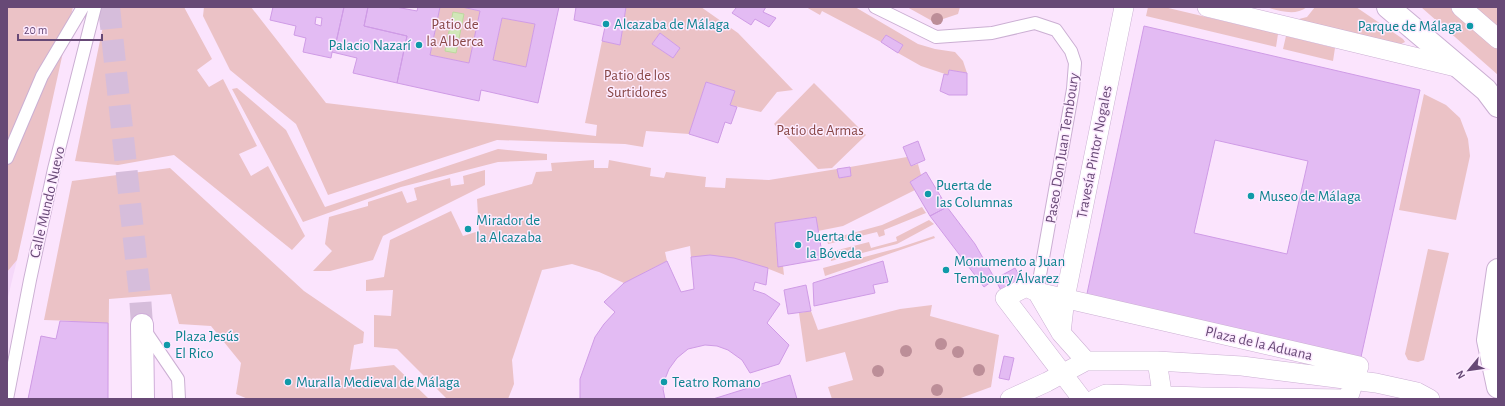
<svg xmlns="http://www.w3.org/2000/svg" width="1505" height="406" font-family="'Alegreya Sans',sans-serif">
<style>
.residential{fill:#f5d8f9}
.green{fill:#ebc2c6;fill-rule:evenodd}
.water{fill:#d1e7b8;stroke:#bdd99e}
.building{fill:#e3bbf3;stroke:#cf9be6;fill-rule:evenodd}
.lines{fill:none;stroke-linecap:round;stroke-linejoin:round}
.secondary-tunnel{stroke:#d6bddb;stroke-width:22;stroke-dasharray:22 11;stroke-linecap:butt}
.service-casing{stroke:#cbafd3;stroke-width:14}
.pedestrian-casing{stroke:#cbafd3;stroke-width:20}
.minor-casing{stroke:#cbafd3;stroke-width:24}
.secondary-casing{stroke:#cfaed9;stroke-width:24}
.service{stroke:#fff;stroke-width:12}
.pedestrian{stroke:#fff;stroke-width:19}
.minor{stroke:#fff;stroke-width:22}
.secondary{stroke:#fff;stroke-width:22}
.tree{fill:#bc8e98}
.culture-dot{fill:#0f9aa8;stroke:#fdebff;stroke-width:1.5}
.labels{text-anchor:middle;stroke-width:3;stroke-linejoin:round;paint-order:stroke}
.park-label{font-size:15px;fill:#884746;stroke:#fdebff}
.culture-label{font-size:15px;fill:#0d838f;stroke:#fdebff;text-anchor:start}
.street-label{font-size:15px;fill:#674976;stroke:#fdebff}
</style>
<rect width="100%" height="100%" fill="#fbe4fd"/>
<path class="residential" d="M17,260L7,301V272Z"/>
<path class="green" d="M7,7H73L17,260L7,272Z
M107,7H184L212,59L197,70L209,87L223,79L257,146L239,154L251,176L268,166L305,236L292,250L174,155L118,165L75,161Z
M204,7H251L326,103L596,136L597,125L585,123L602,41L620,45L626,7H701L738,33L793,90L777,92L761,112L730,105L735,91L706,82L689,134L646,131L643,147L625,144L497,140L328,195L296,124L230,70L203,16ZM660,33L680,48L673,58L652,44Z
M440,7H462L480,11L469,63L430,55Z
M806,7H855L918,44L935,49L955,52L963,61L967,73L949,70L948,75L921,66L898,53L903,45L886,35L881,42L822,11L820,15Z
M907,7H960L958,14L934,22Z
M1148,7H1164L1278,34L1276,47L1146,16Z
M1265,7H1307C1294,17 1279,10 1265,7Z
M1315,7H1356L1403,39L1405,42L1401,44L1295,20L1307,17Z
M1421,7H1498V75Z
M502,18L535,24L526,67L493,60Z
M1286,36L1335,48L1333,61L1283,49Z
M814,83L866,135L832,168L818,169L774,124Z
M237,88L286,130L325,207L498,149L547,154V160L498,162L401,187L303,222L232,89Z
M1424,94L1446,105L1460,118L1468,139L1470,156L1456,220L1399,210Z
M907,157L911,166L918,164L921,175L910,182L915,190L843,226L818,231L815,217L775,223L778,266H783L784,275C751,262 726,254 691,257L690,246L665,252L667,261L624,283L599,272L572,264L542,270L512,360L514,384L508,399H447L397,349L374,347V315L391,316L393,290L366,291V280L384,277L390,240L451,211L463,236L479,231L477,199L532,184L536,172L552,171L551,163L594,160V168H608L609,160L651,168L650,176L664,178L666,172L706,177L705,187L725,188L726,178L769,180L837,169L839,178L851,176L850,167Z
M170,168L304,291L364,332L363,343L354,345L350,370L394,365L429,399H248L236,394L241,363L211,326L179,324L171,294L109,299L108,399H28L41,336L70,342L74,321L44,320L72,181Z
M485,170V185L383,236L373,260L330,271H313L332,251L325,244L329,217L368,206V202L402,191L407,203L417,200L414,188L450,178L451,186L464,184L463,176Z
M922,207L926,213L884,230L885,235L879,237L877,232L828,244L827,240L882,225Z
M929,220L934,224L897,244L831,261L830,252L869,242L871,248L897,241L896,237Z
M934,236L935,238L825,276L823,268L898,248Z
M1428,249L1449,253L1424,360L1418,362L1408,360L1405,354Z
M932,305L930,316L999,335L991,387L958,399H832L828,387L853,380L845,352L806,362L799,313L811,311L818,330L900,309Z"/>
<path class="water" d="M453,12L464,14L456,53L445,51Z"/>
<path class="building" d="M273,7H344L335,47H333L331,58L303,52L306,38L294,35L296,26L270,20ZM316,17L322,18L321,26L315,24Z
M344,7H368L364,26L407,36L397,83L353,73L357,58L332,52L333,47H335Z
M368,7H396L417,11L418,7H440L430,55L469,63L480,11L462,7H559L538,103L481,90L479,101L397,83L407,36L364,26ZM502,18L535,24L526,67L493,60Z
M576,7H626L620,45L602,41L605,27L574,20Z
M734,7H766L763,12L776,18L769,27L755,19L751,25L732,13L736,8Z
M1144,26L1420,90L1359,366L1085,303ZM1215,140L1308,161L1287,254L1194,233Z
M660,33L680,48L673,58L652,44Z
M886,35L903,45L898,53L881,42Z
M949,70L967,73V95H949L940,91L944,74L948,75Z
M706,82L735,91L730,105L737,107L731,124L725,122L718,143L689,134Z
M918,141L925,160L911,166L903,147Z
M850,167L851,176L839,178L837,169Z
M926,172L947,207L930,216L910,182Z
M947,207L975,244L995,279L984,287L930,216Z
M816,217L823,259L778,267L775,223Z
M710,255L734,258L768,268L766,285L755,282L753,290L765,294L780,304L767,323L789,345L779,364L750,373L742,360L728,350L717,346L705,345L688,349L677,358L669,369L665,379L663,389L665,399H580V379L595,337L604,324L615,312L604,302L624,283L667,261L681,292L694,289L691,257Z
M883,261L888,282L873,285L875,293L814,306L813,283Z
M1015,268L1026,287L1005,298L995,279Z
M806,285L811,311L788,314L784,290Z
M60,321L108,323V399H28L41,336L56,339Z
M1004,356L1014,358L1009,380L999,378Z
M790,375L797,399H713Z"/>
<g class="lines">
<path class="secondary-tunnel" d="M109,7L140,296L142,325"/>
<g class="service-casing">
<path id="service" d="M875,7L936,37L992,33L1035,23L1056,30L1071,51L1075,63L1073,89L1037,292
M7,158L42,76L83,7
M144,329L178,379L179,399
M7,399L30,280L54,169L95,7"/>
</g>
<g class="pedestrian-casing">
<path id="pedestrian" d="M1207,7L1460,68
M1461,7L1498,39
M1037,292L1061,333
M1086,361L1061,333L1065,298L1124,7
M1157,361L1163,399
M1010,399L1047,382L1086,361H1157L1242,366L1376,383L1417,392L1430,399
M1082,399L1005,298L1026,287L1037,292L1359,366L1348,399L1202,397L1106,394L1095,399"/>
</g>
<g class="minor-casing">
<path id="minor" d="M1388,7L1486,90L1498,106
M1498,270L1488,340L1498,387"/>
</g>
<g class="secondary-casing">
<path id="secondary" d="M142,325L143,399"/>
</g>
<use href="#service" class="service"/>
<use href="#pedestrian" class="pedestrian"/>
<use href="#minor" class="minor"/>
<use href="#secondary" class="secondary"/>
</g>
<g class="tree">
<circle cx="937" cy="19" r="6"/>
<circle cx="941" cy="344" r="6"/>
<circle cx="906" cy="351" r="6"/>
<circle cx="958" cy="352" r="6"/>
<circle cx="979" cy="370" r="6"/>
<circle cx="878" cy="371" r="6"/>
<circle cx="937" cy="390" r="6"/>
</g>
<g class="culture-dot">
<circle cx="606" cy="24" r="4"/>
<circle cx="1470" cy="26" r="4"/>
<circle cx="419" cy="45" r="4"/>
<circle cx="928" cy="194" r="4"/>
<circle cx="1251" cy="196" r="4"/>
<circle cx="468" cy="229" r="4"/>
<circle cx="798" cy="245" r="4"/>
<circle cx="946" cy="270" r="4"/>
<circle cx="167" cy="345" r="4"/>
<circle cx="288" cy="382" r="4"/>
<circle cx="664" cy="382" r="4"/>
</g>
<g class="labels">
<g class="park-label">
<text x="455" y="29">Patio de<tspan x="455" dy="17">la Alberca</tspan></text>
<text x="637" y="80">Patio de los<tspan x="637" dy="17">Surtidores</tspan></text>
<text x="820" y="135">Patio de Armas</text>
</g>
<g class="culture-label">
<text x="614" y="29">Alcazaba de Málaga</text>
<text x="1462" y="31" text-anchor="end">Parque de Málaga</text>
<text x="411" y="50" text-anchor="end">Palacio Nazarí</text>
<text x="936" y="190">Puerta de<tspan x="936" dy="17">las Columnas</tspan></text>
<text x="1259" y="201">Museo de Málaga</text>
<text x="476" y="225">Mirador de<tspan x="476" dy="17">la Alcazaba</tspan></text>
<text x="806" y="241">Puerta de<tspan x="806" dy="17">la Bóveda</tspan></text>
<text x="954" y="266">Monumento a Juan<tspan x="954" dy="17">Temboury Álvarez</tspan></text>
<text x="175" y="341">Plaza Jesús<tspan x="175" dy="17">El Rico</tspan></text>
<text x="296" y="387">Muralla Medieval de Málaga</text>
<text x="672" y="387">Teatro Romano</text>
</g>
<g class="street-label">
<text transform="translate(1062 148) rotate(-81)" y="5">Paseo Don Juan Temboury</text>
<text transform="translate(1094 152) rotate(-79)" y="5">Travesía Pintor Nogales</text>
<text transform="translate(47 202) rotate(-77)" y="5">Calle Mundo Nuevo</text>
<text transform="translate(1259 343) rotate(13)" y="5">Plaza de la Aduana</text>
</g>
</g>
<rect width="1505" height="406" fill="none" stroke="#674976" stroke-width="16"/>
<g transform="translate(1469 370) rotate(241)" stroke="#fdebff" stroke-width="3" paint-order="stroke">
<path d="M0-3L7 15L0 10L-7 15Z" fill="#674976"/>
<text y="-6" font-size="11" font-weight="bold" text-anchor="middle" fill="#674976">N</text>
</g>
<path d="M18 34v6h84v-6" fill="none" stroke="#674976" stroke-width="2"/>
<text x="24" y="34" font-size="12" fill="#674976" stroke="#fdebff" stroke-width="3" paint-order="stroke">20 m</text>
</svg>
